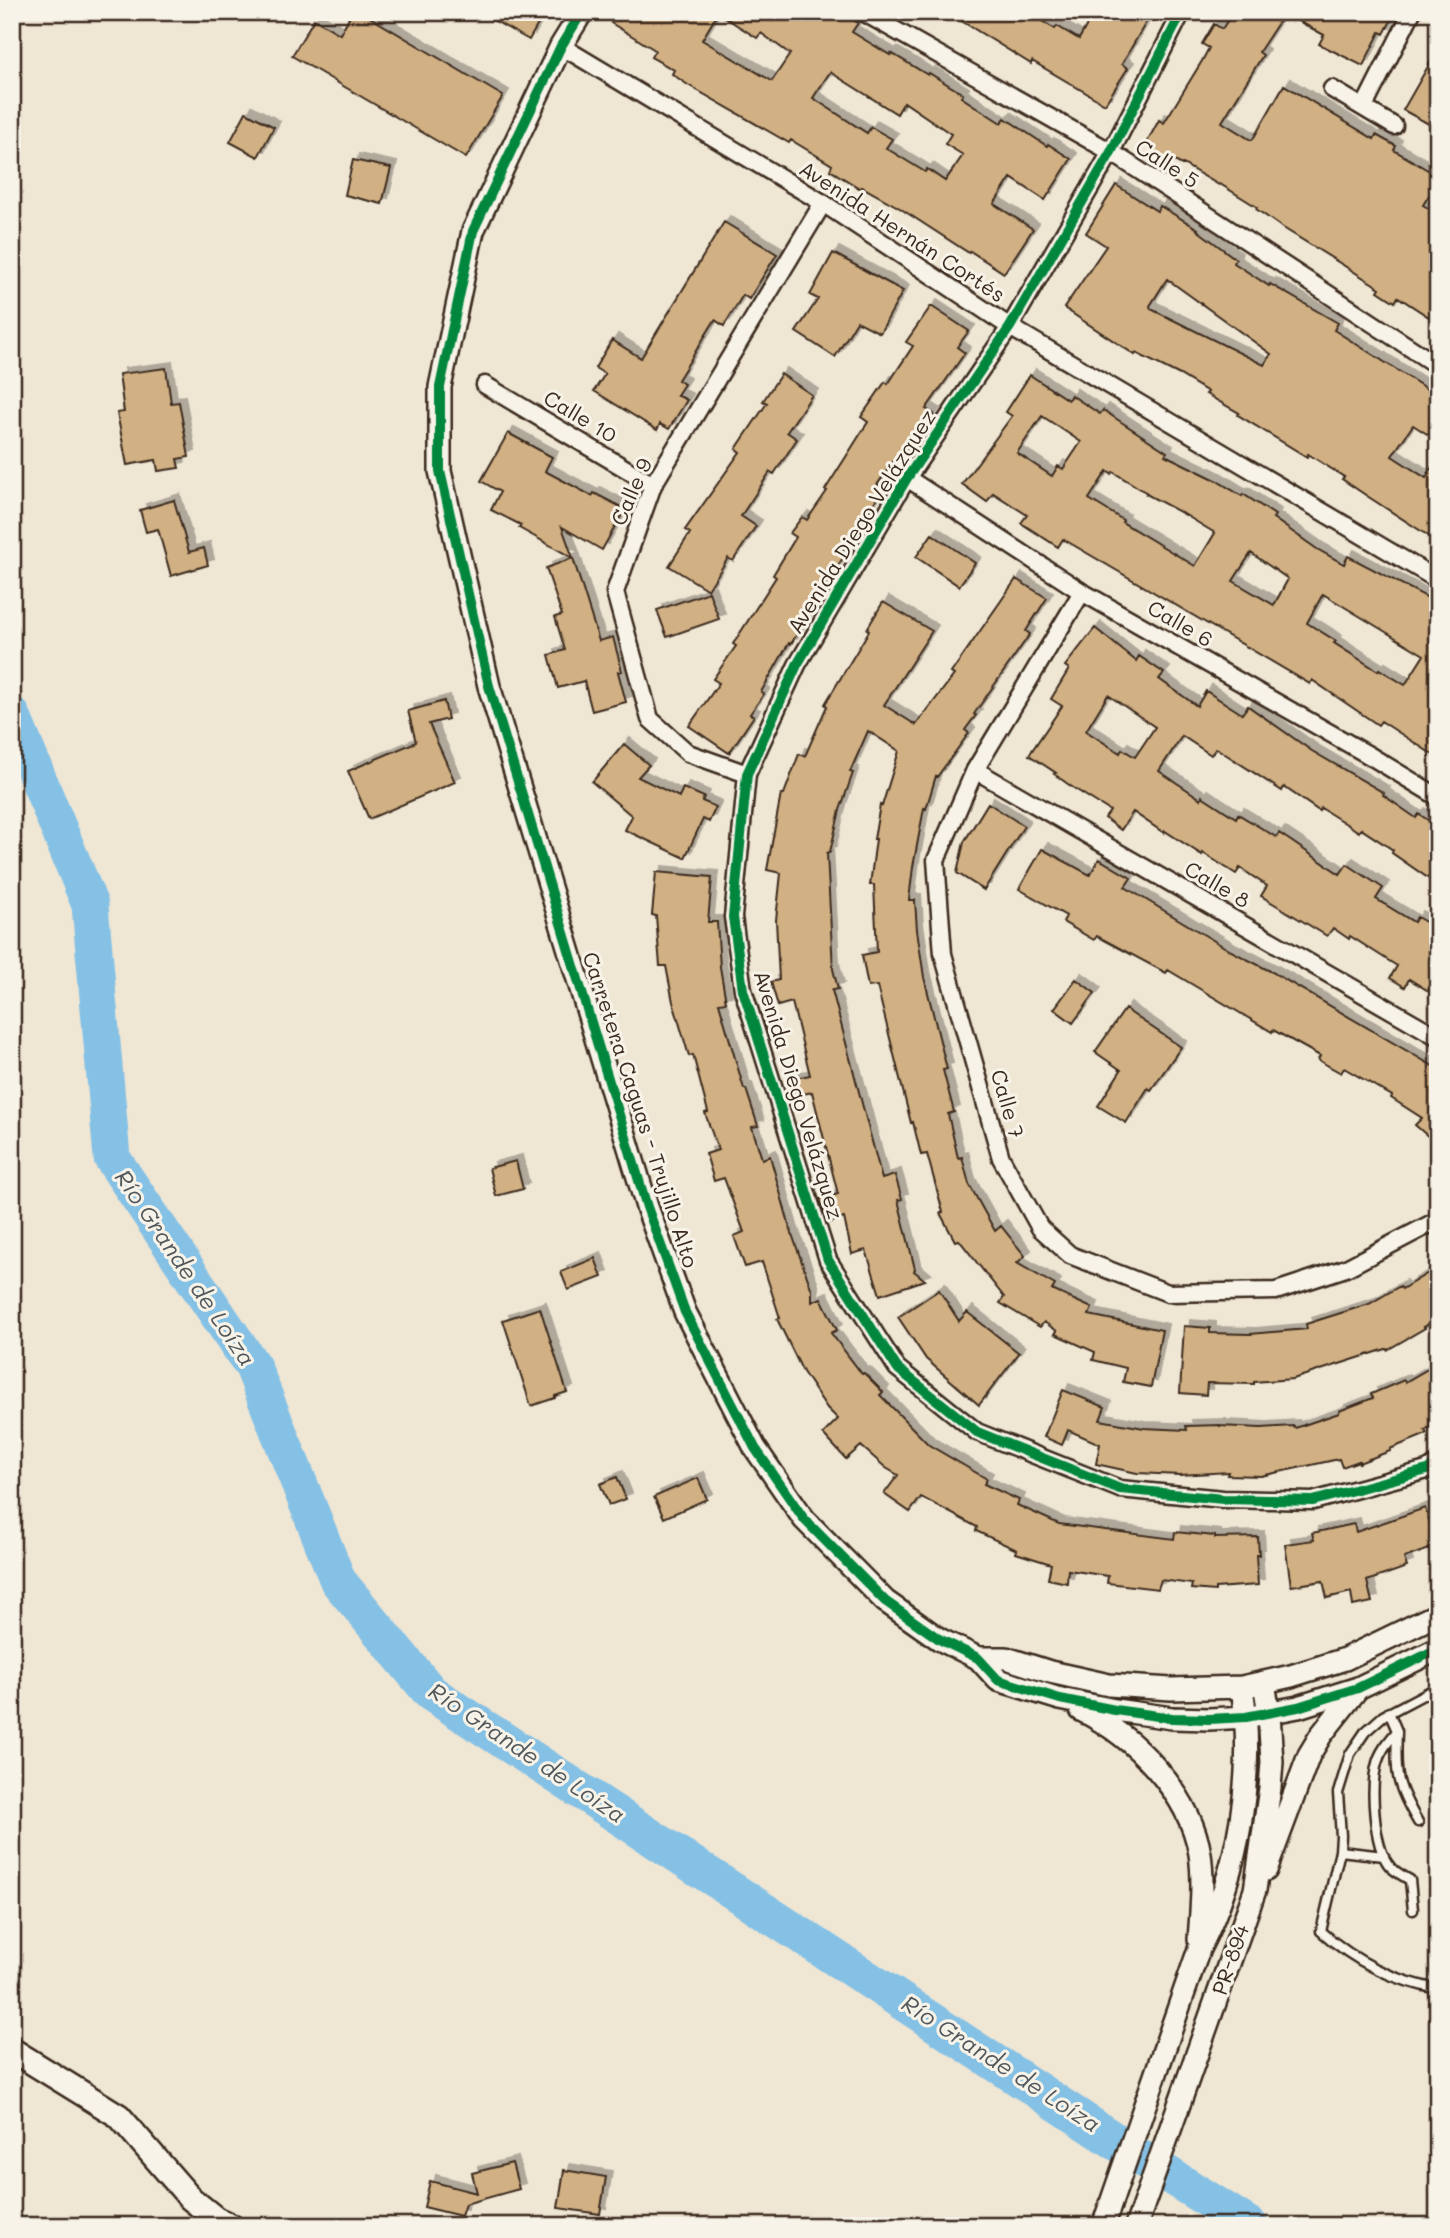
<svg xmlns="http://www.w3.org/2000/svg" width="1450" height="2238" font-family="Mali,sans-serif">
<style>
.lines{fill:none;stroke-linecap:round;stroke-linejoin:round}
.river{stroke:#85c1e5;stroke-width:37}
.building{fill:#d1b084;stroke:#3b2a1e;stroke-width:2;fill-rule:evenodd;filter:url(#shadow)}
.service-casing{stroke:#3b2a1e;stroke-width:13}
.minor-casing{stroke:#3b2a1e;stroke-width:21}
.tertiary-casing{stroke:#3b2a1e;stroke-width:26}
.secondary-casing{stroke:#3b2a1e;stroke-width:28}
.service{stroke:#f7f3e8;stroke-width:8}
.minor{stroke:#f7f3e8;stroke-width:16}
.tertiary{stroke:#f7f3e8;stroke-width:21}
.secondary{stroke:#f7f3e8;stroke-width:23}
.cycleway-casing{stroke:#f7f3e8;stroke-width:15}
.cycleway{stroke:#00873e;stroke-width:10}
.labels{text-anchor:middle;stroke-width:6;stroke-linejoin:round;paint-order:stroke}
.street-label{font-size:21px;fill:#3b2a1e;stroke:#f7f3e8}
.water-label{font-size:23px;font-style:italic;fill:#51575a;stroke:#f7f3e8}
</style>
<defs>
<filter id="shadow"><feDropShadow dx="6" dy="-6" stdDeviation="0" flood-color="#0004"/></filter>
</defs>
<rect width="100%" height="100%" fill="#efe6d4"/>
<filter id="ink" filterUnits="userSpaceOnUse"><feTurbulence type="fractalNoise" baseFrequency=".0143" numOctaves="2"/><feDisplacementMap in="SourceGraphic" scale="14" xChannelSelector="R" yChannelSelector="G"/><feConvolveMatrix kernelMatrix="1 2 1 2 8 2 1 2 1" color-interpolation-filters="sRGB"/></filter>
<g filter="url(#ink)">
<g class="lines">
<path class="river" d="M12,715L90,905L112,1158L253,1367L338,1581L431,1693L1121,2145L1250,2226"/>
</g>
<path class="building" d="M352,12H361L503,96L466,158L292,56L314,19L340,34Z
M479,12H545L529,40Z
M618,12H841L858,23L852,32L890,55L891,53L928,75L929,73L963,94L961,97L1001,123L1005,118L1047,146L1048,144L1071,159L1045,200L1011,178L994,204L1033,229L1004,273L970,251L969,253L898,207L862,187L861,189L830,170L832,165L791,140L789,143L688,85L672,74L674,70L651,57L655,50L611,23ZM718,13L757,38L761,33L790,54L772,81L702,40ZM830,72L897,114L904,102L951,134L945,144L963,155L945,181L927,169L925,172L886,148L892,139L871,127L867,133L813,98Z
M947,12H1027L1055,29L1057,26L1079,39L1094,12H1152L1122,64L1128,68L1105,104L1032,61L1031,64Z
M1233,12H1268L1280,20L1259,52L1263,55L1222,122L1251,140L1253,139L1284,85L1374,139L1376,135L1396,146L1394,150L1438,176V181L1423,205L1438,214V303L1429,317L1398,297L1395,302L1378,291L1380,288L1280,226L1256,209L1257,207L1220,184L1219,185L1183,164L1182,165L1167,157L1165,159L1153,152L1154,146L1147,142L1159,120L1164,123L1202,61L1209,48L1202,44L1214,24L1222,29Z
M1282,12H1380L1392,19L1384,34L1380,32L1363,66L1319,44L1324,35Z
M1438,49V129L1403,110Z
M246,112L274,127L258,157L230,142Z
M353,160L391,168L382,204L345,195Z
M1116,185L1157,211L1160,206L1198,229L1197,230L1236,259L1234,263L1269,286L1270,284L1338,323L1334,330L1438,396V441L1413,425L1392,456L1426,478L1438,456V542L1367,496L1342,479L1344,477L1308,454L1307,457L1238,415L1239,413L1206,394L1208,392L1180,375L1136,353L1135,355L1064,308L1106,246L1086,233ZM1167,279L1271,354L1264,365L1151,309L1150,306Z
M724,222L777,254L749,299L743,295L724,326L715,320L678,380L684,384L677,395L687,400L669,429L660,424L657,430L594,391L605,374L595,368L612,340L641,358Z
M833,253L903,291L880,333L857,321L835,357L796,332L818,299L810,295Z
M931,306L969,331L957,347L965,353L926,409L934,414L909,450L904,446L877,485L883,489L841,553L845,555L809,609L812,610L791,644L789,643L761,692L764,694L750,714L754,716L729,753L689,726L719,683L713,679L736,646L733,644L776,577L773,575L796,537L790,533L802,517L807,520L827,491L825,490L868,422L861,417L885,382L888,384L913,346L906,342Z
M166,368L171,403L179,402L189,457L177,459L179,468L158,471L156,460L127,465L117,413L124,412L119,374Z
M781,374L812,395L787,432L797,439L774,474L770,472L741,516L756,526L733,561L728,558L708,590L669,566L690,533L685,530L740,452L736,449L767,403L763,401Z
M1030,375L1068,400L1071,395L1100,414L1103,410L1167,452L1165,455L1214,479L1242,496L1243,494L1275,515L1273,518L1317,549L1344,564L1348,556L1438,603V758L1381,721L1378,725L1312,680L1310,684L1063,539L1058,547L1021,523L1027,515L993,493L987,502L962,484L1012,416L1006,412ZM1042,416L1081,442L1063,469L1058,466L1052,476L1017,453ZM1107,471L1111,474L1113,472L1147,493L1146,494L1182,513L1215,533L1195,566L1122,522L1123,520L1089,499ZM1251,553L1288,579L1274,605L1233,581ZM1323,594L1424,655L1405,685L1379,669L1378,671L1334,643L1336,641L1307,623Z
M508,433L552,457L545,471L592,496L594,493L625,509L602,550L562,527L573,558L519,528L521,525L491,510L500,492L481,481Z
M174,500L189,552L204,548L208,565L171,576L158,529L146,532L140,510Z
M932,534L975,563L959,586L916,557Z
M573,558L599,641L613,637L622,671L618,672L626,702L592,711L584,681L558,688L549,655L565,650L555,617L562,615L546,568Z
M1016,579L1047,598L1026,631L1030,634L974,714L976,715L965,730L969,733L937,777L936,776L926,809L924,808L913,867L909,900H915L917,930L924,977L947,1069L943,1070L954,1112L948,1114L958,1158L962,1157L969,1184L995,1231L1001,1226L1025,1256L1017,1263L1055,1285L1052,1290L1092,1308L1089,1315L1162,1330L1151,1387L1123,1382L1126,1368L1093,1360L1095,1352L1055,1334L1057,1331L1044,1322L1040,1327L1000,1303L1004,1297L959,1240L955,1241L940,1213L943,1212L927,1154L921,1155L913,1122L911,1123L877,986L868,987L862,955L877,952L874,885H870L876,839H874L880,805L882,806L899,751L868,731L850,772L853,773L840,810L830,852L827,853L833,969L838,989L832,990L882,1179L895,1175L902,1199L898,1200L915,1269L914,1271L925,1280L880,1295L866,1250L852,1254L844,1218L828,1223L820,1199L838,1194L812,1092L795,1096L791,1079L810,1075L792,1002L778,1006L771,982L779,980L776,920L781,873L767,870L781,794H784L799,754L805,756L827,706L825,704L869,631L867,629L883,602L932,631L884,705L916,725L954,675L951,673Z
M709,592L719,619L667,637L657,610Z
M1095,628L1136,661L1139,656L1164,673L1159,679L1197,706L1206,691L1242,714L1248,706L1312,751L1384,793L1383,795L1416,818L1419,814L1438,827V885L1392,853L1393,850L1361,829L1359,832L1321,808L1319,811L1284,787L1282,791L1216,748L1211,755L1182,736L1159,771L1201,799L1202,796L1236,818L1238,814L1276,837L1279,833L1340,874L1347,864L1383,888L1376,899L1414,922L1417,917L1438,929V997L1409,979L1405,987L1390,978L1397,966L1350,936L1349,939L1333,928L1327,936L1261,896L1267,886L1240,868L1236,874L1203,853L1202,855L1165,831L1164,833L1133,812L1121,830L1105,818L1110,811L1072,787L1054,774L1056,773L1029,755L1062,706L1051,699L1069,669L1065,666ZM1108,695L1155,727L1135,757L1122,749L1120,753L1086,731Z
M444,701L448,719L429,724L455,782L369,819L348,771L416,742L408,711Z
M624,744L649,765L638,777L679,797L683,788L704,797L702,801L716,807L709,822L703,819L685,858L625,830L632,816L592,782Z
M988,803L1024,826L984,890L957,873L964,842Z
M1042,849L1090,875L1099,859L1131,878L1125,887L1231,951L1272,972L1438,1069V1145L1415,1125L1422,1118L1391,1098L1392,1096L1344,1068L1341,1073L1318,1060L1320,1056L1273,1030L1272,1032L1168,970L1166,973L1097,936L1094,940L1063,922L1066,916L1019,889Z
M656,872L712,877L708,922H717L720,967L726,1002L719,1003L744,1089H746L758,1126L752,1127L762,1159L770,1156L791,1231L812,1291V1302L821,1298L837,1330L831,1333L862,1374L864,1373L883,1392L880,1395L929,1445L987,1479L984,1484L1019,1500L1017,1505L1059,1524L1174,1539L1175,1532L1215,1536V1538L1258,1537L1259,1555H1256L1258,1585L1215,1588V1591L1191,1589L1192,1584L1161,1580L1158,1589L1107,1583L1108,1576L1068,1570L1067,1583L1048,1579L1051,1564L1016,1553L1017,1550L976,1531L977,1527L921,1497L910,1512L884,1494L898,1475L886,1468L861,1446L846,1459L823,1434L838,1419L827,1408L803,1372L777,1319L780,1318L762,1262L745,1267L734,1236L744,1232L724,1178L714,1181L706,1154L718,1150L705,1113L708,1112L693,1055L689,1056L673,1002L666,966H660L656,916L652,915Z
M1076,979L1095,993L1073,1023L1054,1009Z
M1125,1009L1181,1047L1151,1090L1148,1088L1126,1123L1098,1106L1121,1070L1095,1052Z
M516,1161L523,1189L496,1196L489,1168Z
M595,1258L602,1277L568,1290L561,1272Z
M1438,1267V1318L1424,1327L1425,1328L1387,1350L1386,1349L1293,1379L1254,1382V1384L1207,1383L1206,1395L1180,1393L1184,1326L1210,1328V1333L1250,1334L1307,1329L1306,1324L1369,1304L1400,1286L1402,1289Z
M939,1290L959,1321L967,1312L1019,1353L979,1405L926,1359L898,1317Z
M540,1308L567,1392L555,1396V1398L531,1406L503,1320Z
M1438,1363V1423L1425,1430L1427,1434L1390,1449V1451L1359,1463V1461L1342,1467L1339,1459L1261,1476L1227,1475L1228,1472L1180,1475L1137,1473L1096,1464L1100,1444L1068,1430L1062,1445L1044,1437L1063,1390L1105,1407L1100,1420L1144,1428L1187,1430L1186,1426L1220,1425V1426L1261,1428L1293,1426L1295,1428L1339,1413V1411L1373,1398L1371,1394L1404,1380L1405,1382Z
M617,1477L626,1499L609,1505L600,1484Z
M698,1478L707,1499L664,1518L654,1497Z
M1425,1508L1438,1546L1404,1558L1407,1567L1367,1581L1372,1602L1353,1606L1351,1592L1327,1598L1323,1581L1291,1586L1285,1544L1314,1540L1312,1533L1354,1524L1356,1532Z
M512,2163L519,2189L465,2204L461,2216L424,2207L430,2181L477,2193L472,2173Z
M564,2170L606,2177L600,2214L558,2208Z"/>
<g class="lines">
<g class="service-casing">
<path id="service" d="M1438,1687L1383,1716L1365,1732L1350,1754L1338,1793L1341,1836L1340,1851L1321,1931C1354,1961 1394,1981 1438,1989
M1389,1712L1397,1731C1389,1741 1380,1751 1377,1763C1370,1788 1374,1844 1388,1864C1393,1871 1403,1876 1410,1880L1413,1910
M1397,1732C1395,1775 1396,1784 1418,1822
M1340,1851L1384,1856"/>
</g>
<g class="minor-casing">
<path id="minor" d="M863,12L1111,152L1438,366
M1182,12L1111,152L1010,327L907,478L797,665L747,774L733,917L743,990L828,1260L897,1368L977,1432L1120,1489L1223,1499L1313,1501L1427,1470L1438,1463
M561,46L823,203L1010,327L1438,580
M1332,89L1394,126
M1364,107L1412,12
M485,385L653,485
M907,478L1082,592L1372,757L1438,797
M1082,592L975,770L936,860L943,954L1001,1158L1040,1228L1070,1255L1168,1293L1276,1291L1346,1268L1438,1220
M975,770L1438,1037
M747,774L688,753L650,719L615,592L653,485L823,203"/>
</g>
<g class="tertiary-casing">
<path id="tertiary" d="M582,12L561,46L473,231L440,387V471L489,686L647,1207L685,1312L755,1448L804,1519L885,1601L939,1639L978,1658L998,1680L1060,1699L1115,1710L1172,1718L1209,1719L1246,1717L1298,1707L1358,1688L1438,1649
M978,1658H1006L1050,1672L1109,1685L1171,1689L1242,1687L1291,1676L1345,1659L1438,1614
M1081,1710C1134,1736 1190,1793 1200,1854C1204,1882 1201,1912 1199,1940
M1266,1870L1309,1755L1321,1735L1358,1688
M1103,2226L1199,1949C1240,1870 1255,1775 1242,1687
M1136,2226L1255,1890L1270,1788L1272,1762L1269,1713L1264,1683"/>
</g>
<g class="secondary-casing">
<path id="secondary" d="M12,2050L119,2116L190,2198L216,2219L231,2226"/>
</g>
<use href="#service" class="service"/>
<use href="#minor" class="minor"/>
<use href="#tertiary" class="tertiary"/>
<use href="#secondary" class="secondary"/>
<g class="cycleway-casing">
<path id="cycleway" d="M582,12L561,46L473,231L440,387V471L489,686L647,1207L685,1312L755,1448L804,1519L885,1601L939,1639L978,1658L998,1680L1060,1699L1115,1710L1172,1718L1209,1719L1246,1717L1298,1707L1358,1688L1438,1649
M1182,12L1111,152L1010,327L907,478L797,665L747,774L733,917L743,990L828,1260L897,1368L977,1432L1120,1489L1223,1499L1313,1501L1427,1470L1438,1463"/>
</g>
<use href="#cycleway" class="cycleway"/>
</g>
</g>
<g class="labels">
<g class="street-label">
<text transform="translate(1167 164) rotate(33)" y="7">Calle 5</text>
<text transform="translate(902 232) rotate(33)" y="7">Avenida Hernán Cortés</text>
<text transform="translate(580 417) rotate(31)" y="7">Calle 10</text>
<text transform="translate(632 492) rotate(-66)" y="7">Calle 9</text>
<text transform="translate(862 522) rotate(-58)" y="7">Avenida Diego Velázquez</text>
<text transform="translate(1180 624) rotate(30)" y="7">Calle 6</text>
<text transform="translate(1217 885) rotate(30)" y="7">Calle 8</text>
<text transform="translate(798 1095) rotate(73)" y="7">Avenida Diego Velázquez</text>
<text transform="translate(1007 1104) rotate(74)" y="7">Calle 7</text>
<text transform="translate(640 1110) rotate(72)" y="7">Carretera Caguas - Trujillo Alto</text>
<text transform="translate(1231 1960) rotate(-71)" y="7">PR-894</text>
</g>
<g class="water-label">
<text transform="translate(185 1268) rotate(56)" y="8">Río Grande de Loíza</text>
<text transform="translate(527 1753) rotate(34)" y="8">Río Grande de Loíza</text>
<text transform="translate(1001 2064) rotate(33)" y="8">Río Grande de Loíza</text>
</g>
</g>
<rect width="1450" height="2238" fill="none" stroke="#f7f3e8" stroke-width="42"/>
<rect x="21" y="21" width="1408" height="2196" fill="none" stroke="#3b2a1e" stroke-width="2.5" filter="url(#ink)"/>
</svg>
